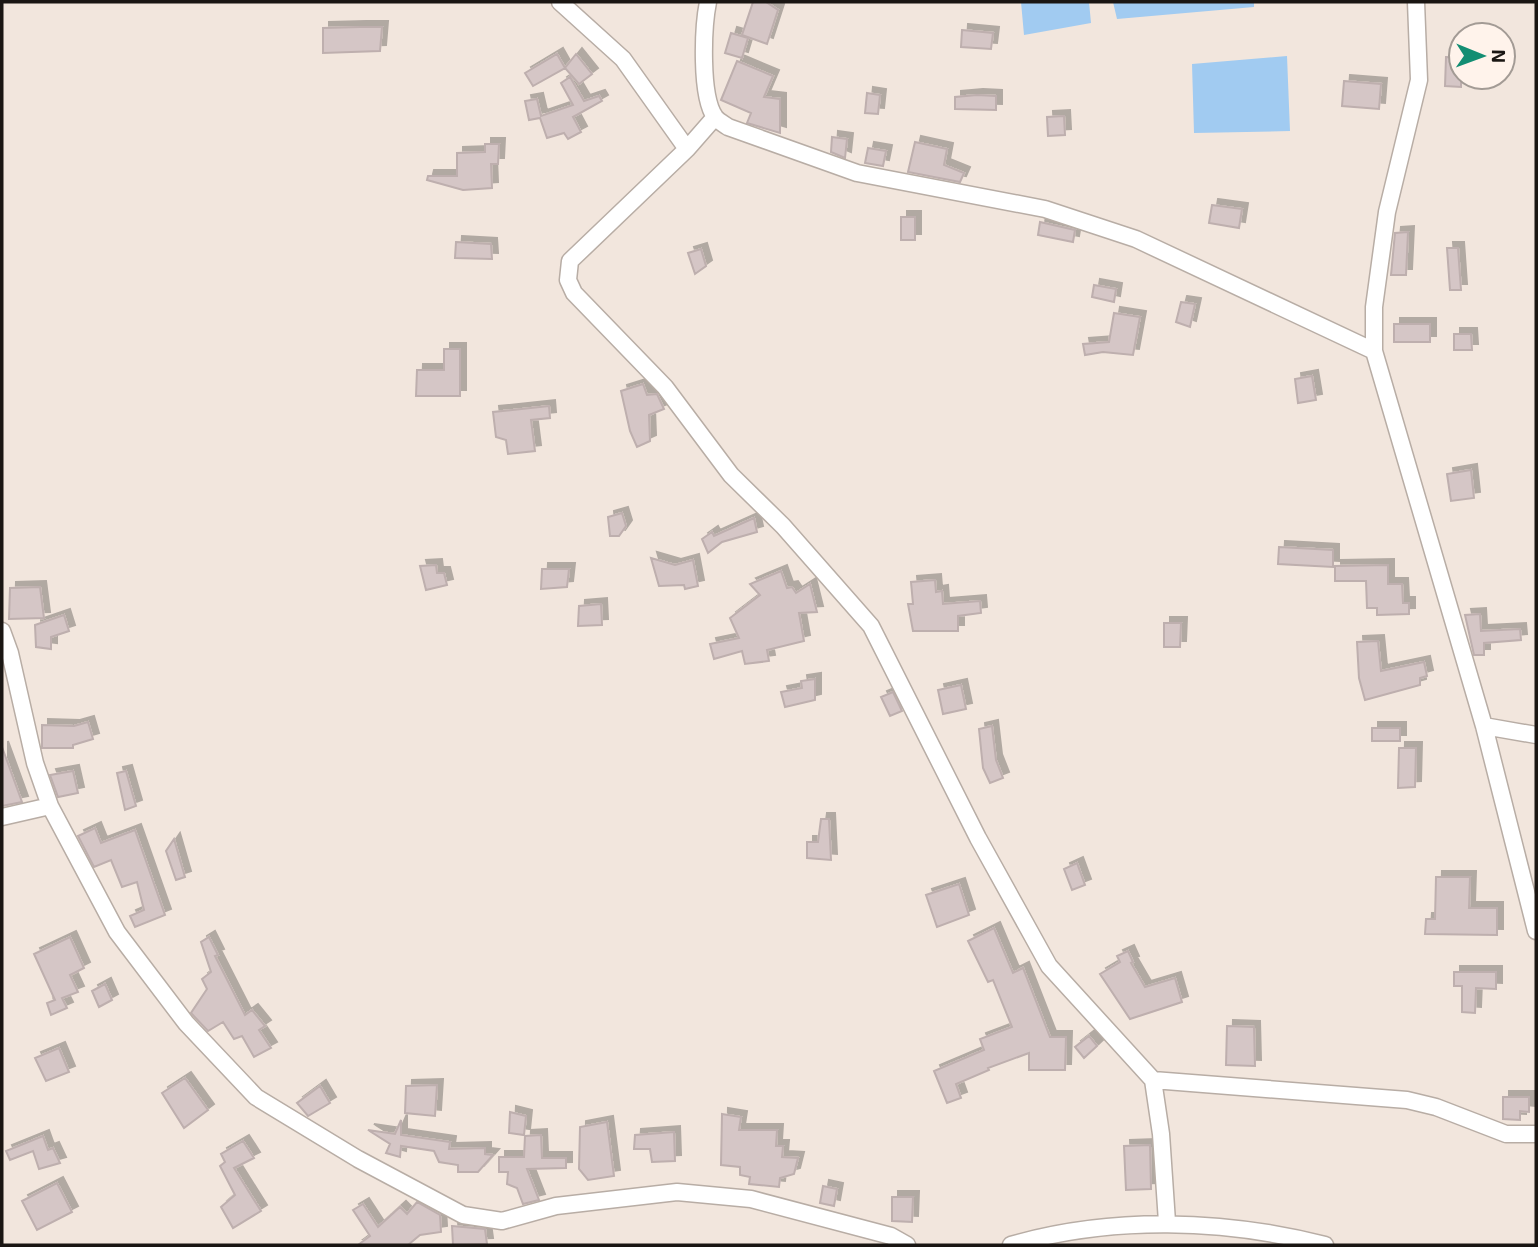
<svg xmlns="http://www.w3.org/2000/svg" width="1538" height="1247" font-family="'Exo 2',sans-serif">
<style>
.water{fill:#a1cbf1}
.building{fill:#d5c6c6;stroke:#beafae;stroke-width:2;filter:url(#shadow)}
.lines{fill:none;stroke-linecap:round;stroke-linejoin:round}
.street-casing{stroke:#b8ada5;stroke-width:19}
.street{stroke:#fff;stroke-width:16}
</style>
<defs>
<filter id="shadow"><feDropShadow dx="6" dy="-6" stdDeviation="0" flood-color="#0004"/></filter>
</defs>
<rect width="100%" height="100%" fill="#f2e6dd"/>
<path class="water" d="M1021,2H1089L1091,23L1024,35Z
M1113,2H1254V7L1117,19Z
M1287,56L1290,131L1194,133L1192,64Z"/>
<path class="building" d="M753,2H766L778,10L767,44L742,35Z
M360,27H382L380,51L323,53V28Z
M962,30L993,33L991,49L961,47Z
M731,33L748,38L742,58L725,53Z
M557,54L565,68L533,86L525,73Z
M576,54L592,74L579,84L565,68Z
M1446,57L1461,58V87L1445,86Z
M737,61L773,76L764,97L780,99V133L747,123L751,113L721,100Z
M570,77L584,101L599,96L602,101L573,117L581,132L568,139L564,133L547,138L540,118L529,120L525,101L537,99L541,116L573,105L561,83Z
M1344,81L1381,84L1379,109L1342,106Z
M867,93L880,95L878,114L865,113Z
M977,95L996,96V110L955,109V97Z
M1064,116L1065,135L1048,136L1047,117Z
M832,137L847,139L845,158L831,152Z
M915,142L947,149L944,165L964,173L960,182L908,172Z
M485,144H499L498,164H491L492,188L463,190L427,180L428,176H457V153L485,152Z
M868,148L886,151L883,166L865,163Z
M1212,205L1242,209L1239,228L1209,223Z
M901,217H915V240H901Z
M1040,222L1075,230L1073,242L1038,235Z
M1408,232L1406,275H1391L1395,233Z
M456,242L491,244L492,259L455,258Z
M1447,248H1458L1461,290H1450Z
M701,249L706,266L695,274L688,253Z
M1094,285L1116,289L1114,302L1092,297Z
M1181,302L1195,304L1190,327L1176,322Z
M1114,313L1140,317L1133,355L1103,352L1085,355L1083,344L1109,342Z
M1394,324H1430V342H1394Z
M1454,334H1471L1472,350H1454Z
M444,349H460V396H416L417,370H444Z
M1312,376L1316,400L1298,403L1295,379Z
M643,384L647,395L657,394L664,409L649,415L650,441L637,447L630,431L621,391Z
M549,406L550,418L531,420L535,451L508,454L506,440L496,437L493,412Z
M1471,470L1474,498L1451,501L1447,474Z
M622,513L626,526L619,536H610L608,517Z
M754,518L757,532L722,542L708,553L702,539L712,532L714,536Z
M1279,547L1333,550V567L1278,564Z
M651,558L675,565L693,560L698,586L685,589L684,585L659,586Z
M436,565L437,573H444L447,585L426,590L420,566Z
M1388,565V584H1402L1403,603H1409V614L1377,615V608H1367L1366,581H1335V566Z
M542,569H569L567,587L541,589Z
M781,571L787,588L792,587L796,593L810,584L817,612L799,613L804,641L767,650L769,661L745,664L742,651L714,659L710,644L739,638L730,618L760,595L750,584Z
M935,580L936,592L942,591L943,604L980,601L981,613L958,616V631H913L908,604H913L911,582Z
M40,587L44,618L9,619L10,588Z
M601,604L602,625L578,626L579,606Z
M1480,614L1481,631L1520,629L1521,640L1484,643V655H1474L1465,615Z
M64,615L69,631L51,637V649L36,647L35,625Z
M1164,623H1181L1180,647H1164Z
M1378,641L1381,671L1424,662L1427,676L1420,678V685L1365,700L1359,678L1357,642Z
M815,679V700L785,707L781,692L802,688L801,681Z
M961,685L966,709L943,714L938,690Z
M893,692L902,711L890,716L881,697Z
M88,722L93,739L73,745V748H42V725L74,726Z
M992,726L996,760L1003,778L990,783L983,768L979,729Z
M1372,728H1400V741H1372Z
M2,747L22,802L2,806Z
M1399,748H1416L1415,787L1398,788Z
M73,771L78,793L58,797L50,775Z
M126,771L136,806L125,810L117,773Z
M821,819H829L831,860L807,858V842H818Z
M95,828L101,843L135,830L165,915L135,927L130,916L144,910L137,882L122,887L111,860L94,867L78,836Z
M174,839L185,877L176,880L166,851Z
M1077,863L1085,885L1072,890L1064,869Z
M1436,877H1470L1469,908H1497V935L1425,934L1426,919H1435Z
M959,884L969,915L937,927L926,895Z
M994,928L1013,973L1023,968L1050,1037H1066L1065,1070H1029V1053L988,1068L989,1070L956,1084L961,1098L947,1103L934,1071L984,1050L980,1039L1012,1027L993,980L988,982L968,941Z
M70,937L84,968L70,975L78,992L62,998L67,1008L51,1015L47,1003L55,1000L34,954Z
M209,937L218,955L215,956L245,1015L252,1010L265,1026L259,1030L271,1048L254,1057L242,1036L234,1039L223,1022L208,1031L191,1013L207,989L202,979L211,972L201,942Z
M1128,951L1133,962L1131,963L1145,987L1175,978L1182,1002L1130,1019L1100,974L1120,962L1117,956Z
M1454,972H1496V989L1476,988L1475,1013L1462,1012V986H1454Z
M105,984L112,1000L99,1007L92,991Z
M1227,1026L1254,1027L1255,1066L1226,1065Z
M1089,1036L1097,1046L1084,1058L1075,1047Z
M59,1048L69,1072L46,1081L35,1058Z
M185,1078L208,1110L184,1128L162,1093Z
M437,1085L435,1116L405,1113L406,1086Z
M320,1086L330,1103L308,1116L297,1103Z
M1503,1097H1529V1112L1520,1111V1120L1503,1119Z
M510,1112L526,1116L524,1135L509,1133Z
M722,1114L741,1117L739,1130H777L776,1146H783L782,1157L798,1158L794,1174L780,1178L779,1187L749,1184L750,1177L740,1175V1167L721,1165Z
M401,1120V1135L450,1142L449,1149L485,1148V1154L493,1155L478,1172H458V1165L439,1162L434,1151L401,1146L400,1157L386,1153L390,1144L368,1130L395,1134Z
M607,1122L614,1176L588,1180L579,1169L580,1127Z
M674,1132L675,1161L652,1162L650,1149H634L635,1135Z
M541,1135L542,1158H566V1168L527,1169L539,1200L523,1204L517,1188L507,1184L508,1172H499V1157H524L525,1136Z
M43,1136L48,1150L53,1148L60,1163L39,1169L33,1151L10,1160L6,1151Z
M243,1141L254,1158L234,1168L261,1211L233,1228L221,1207L235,1195L220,1166L225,1162L221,1154Z
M1150,1145L1151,1189L1126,1190L1124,1146Z
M57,1183L72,1212L37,1230L22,1201Z
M823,1186L837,1189L834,1206L820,1203Z
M892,1197H913L912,1222L892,1221Z
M417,1202L440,1215L441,1232L420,1235L408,1245H358L370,1236L353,1210L363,1204L378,1227L400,1207L407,1214Z
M452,1226L485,1229L487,1244L453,1245Z"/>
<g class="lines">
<g class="street-casing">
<path id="street" d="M560,2L623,59L687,149
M708,2C703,27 700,96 715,117C718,121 724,124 728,127L857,173L1045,209L1136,239L1374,351
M1416,2L1419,80L1387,212L1374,307V351L1484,726L1536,931
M715,117L687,149L570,261L568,280L574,293L665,387L731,475L783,526L871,626L978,838L1049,966L1153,1080L1161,1134L1167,1222
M2,631L10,653L35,763L50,806L117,932L186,1023L256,1097L358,1159L463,1215L502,1221L556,1206L677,1192L751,1199L891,1236L907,1245
M1484,726L1536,735
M2,817L50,806
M1153,1080L1407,1100L1436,1107L1506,1134H1536
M1011,1245C1112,1216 1223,1219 1325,1245"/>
</g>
<use href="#street" class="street"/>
</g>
<rect width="1538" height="1247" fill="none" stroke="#1a1613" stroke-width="7"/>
<g transform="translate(1482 56) rotate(91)"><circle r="33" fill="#fff3eb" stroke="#a39b95" stroke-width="2"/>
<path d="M0-5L12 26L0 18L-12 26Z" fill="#138e73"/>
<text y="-10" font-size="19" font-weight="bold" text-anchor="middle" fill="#1a1613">N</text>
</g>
</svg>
